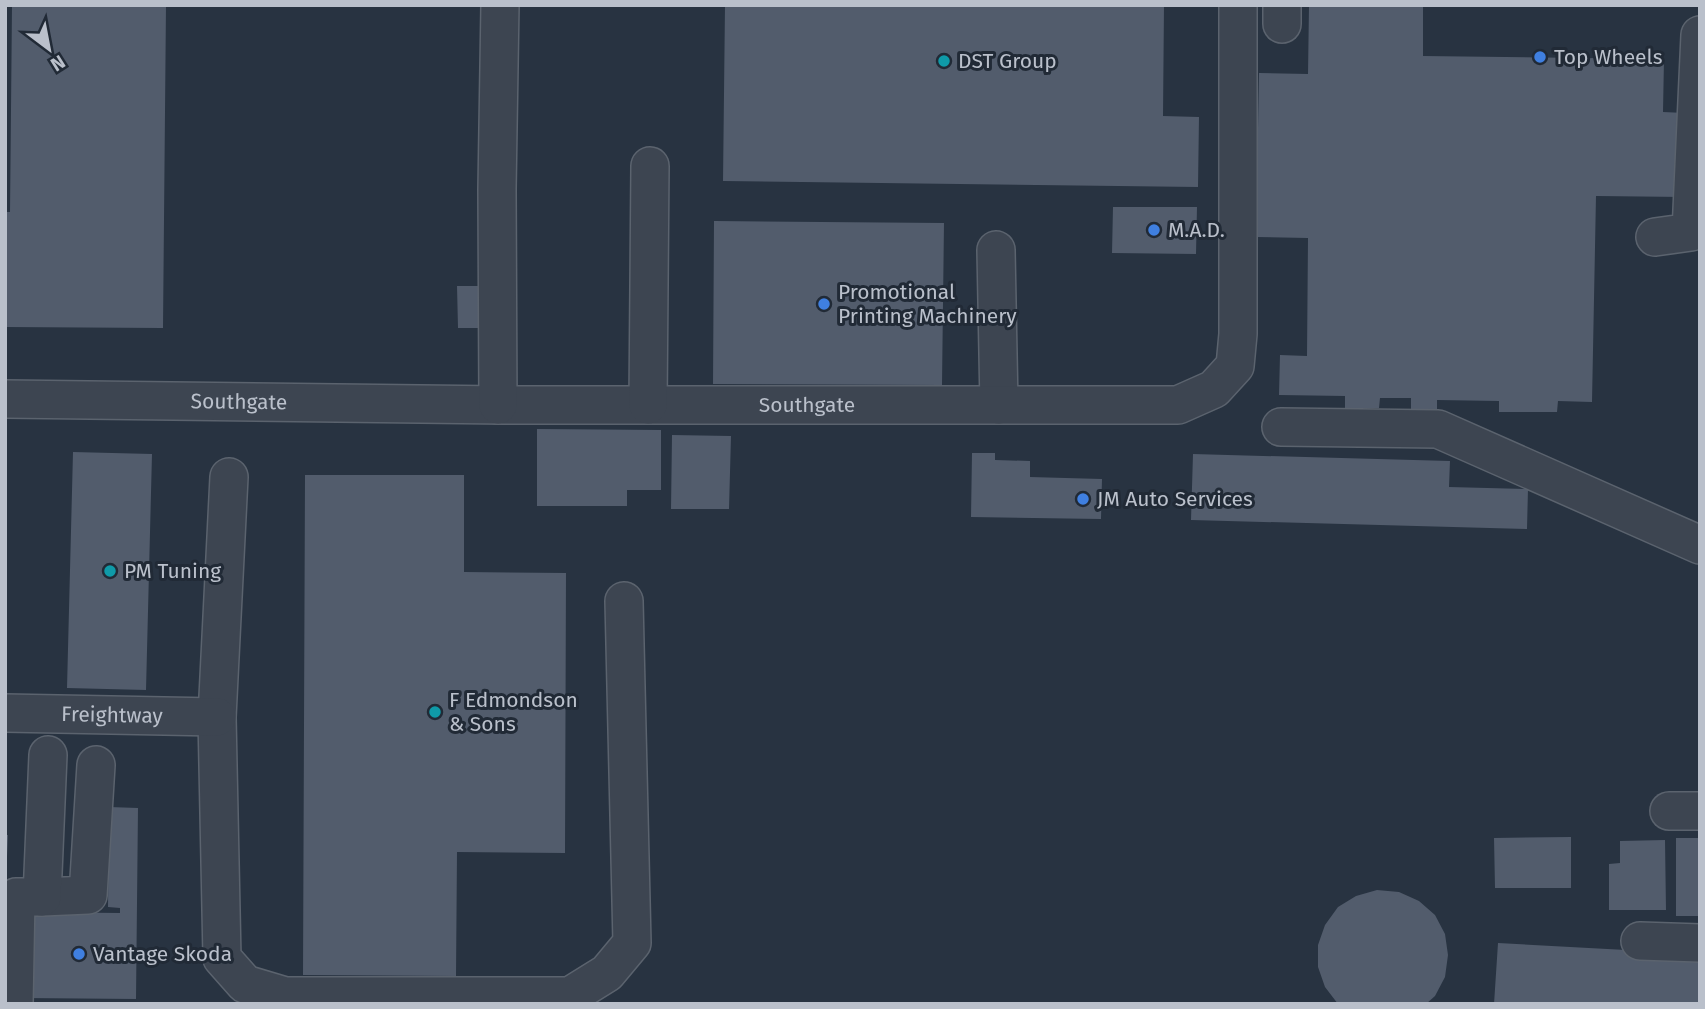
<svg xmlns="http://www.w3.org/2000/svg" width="1705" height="1009" font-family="'Fira Sans',sans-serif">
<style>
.building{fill:#525c6c}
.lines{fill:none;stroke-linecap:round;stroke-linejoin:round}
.minor-casing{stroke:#5b636e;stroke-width:40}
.minor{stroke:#3d4551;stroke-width:37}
.shop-dot{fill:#3f7fe0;stroke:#212a36;stroke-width:2.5}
.culture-dot{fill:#0f9aa8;stroke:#212a36;stroke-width:2.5}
.labels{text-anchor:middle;stroke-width:6;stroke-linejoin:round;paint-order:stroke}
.poi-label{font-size:21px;fill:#bac0cb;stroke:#212a36;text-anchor:start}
.street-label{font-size:21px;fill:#bac0cb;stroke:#212a36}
</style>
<rect width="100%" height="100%" fill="#283341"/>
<path class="building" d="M12,5H166L163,328L5,327V212H10Z
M725,5H1164L1163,116L1199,117L1198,187L723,181Z
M1309,5H1423V56L1664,59L1663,112L1685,113L1684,197L1596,196L1592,402L1558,401L1557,412H1499V401L1437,400V412L1411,411V398H1380L1379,408H1345V396L1279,395L1280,355L1307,356L1308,238L1256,237L1259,73L1308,74Z
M1113,207H1197L1196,254L1112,253Z
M714,221L944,223L942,385L713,384Z
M457,286H478V328H458Z
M537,429L661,430V490H627V506H537Z
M672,435L731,436L729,509H671Z
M73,452L152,454L146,690L67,688Z
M972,453H995V460L1030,461V477L1102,479L1101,519L971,517Z
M1193,454L1450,461L1449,487L1528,489L1527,529L1191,520Z
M305,475H464V572L566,573L565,853L457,852L456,976L303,975Z
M109,807L138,808L136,999L22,998L23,912L120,913V908L108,907Z
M5,835H8L7,857H5Z
M1571,837V888H1495L1494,838Z
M1676,838H1700V916H1676Z
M1665,840L1666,910H1609V864L1620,863V841Z
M1377,890L1399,892L1419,901L1435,915L1445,934L1448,955L1445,977L1435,996L1426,1004H1338L1325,987L1318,967V945L1325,925L1338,907L1356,896Z
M1498,943L1700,954V1004H1494Z"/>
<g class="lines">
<g class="minor-casing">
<g id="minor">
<path d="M1282,24V5"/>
<path d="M1655,237L1691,232L1700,35"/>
<path d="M996,250L999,405"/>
<path id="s1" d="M5,399L503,405H1178L1214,389L1235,366L1238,334V5"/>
<path d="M498,405L497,189L500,5"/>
<path d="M648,405L650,166"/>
<path d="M1281,427L1438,429L1700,545"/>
<path d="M229,477L217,717L222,958L245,984L285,996H570L607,973L632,943L624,601"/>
<path id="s2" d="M5,713L217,717"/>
<path d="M1669,811H1700"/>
<path d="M42,897L88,895L96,765"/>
<path d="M1640,941L1700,943"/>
<path d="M14,1004L16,897H42L48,755"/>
</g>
</g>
<use href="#minor" class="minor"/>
</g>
<g class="shop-dot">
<circle cx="1540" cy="57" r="7"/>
<circle cx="1154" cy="230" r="7"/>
<circle cx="824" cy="304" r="7"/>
<circle cx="1083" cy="499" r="7"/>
<circle cx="79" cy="954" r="7"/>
</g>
<g class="culture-dot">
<circle cx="944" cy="61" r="7"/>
<circle cx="110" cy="571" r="7"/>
<circle cx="435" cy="712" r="7"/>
</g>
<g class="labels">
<g class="poi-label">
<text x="1554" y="64">Top Wheels</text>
<text x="958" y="68">DST Group</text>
<text x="1168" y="237">M.A.D.</text>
<text x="838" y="299">Promotional<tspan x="838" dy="24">Printing Machinery</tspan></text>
<text x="1097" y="506">JM Auto Services</text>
<text x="124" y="578">PM Tuning</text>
<text x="449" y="707">F Edmondson<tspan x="449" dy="24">&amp; Sons</tspan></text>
<text x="93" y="961">Vantage Skoda</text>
</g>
<g class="street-label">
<text dy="7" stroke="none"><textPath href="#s1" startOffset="234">Southgate</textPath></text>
<text dy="7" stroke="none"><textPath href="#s1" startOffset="802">Southgate</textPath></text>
<text dy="7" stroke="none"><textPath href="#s2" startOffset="107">Freightway</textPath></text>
</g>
</g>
<rect width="1705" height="1009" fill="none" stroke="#bac0cb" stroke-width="14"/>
<g transform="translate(49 49) rotate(148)" stroke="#212a36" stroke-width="5" paint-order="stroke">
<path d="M0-5L12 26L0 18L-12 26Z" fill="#bac0cb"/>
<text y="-10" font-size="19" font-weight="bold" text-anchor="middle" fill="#bac0cb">N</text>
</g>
</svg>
